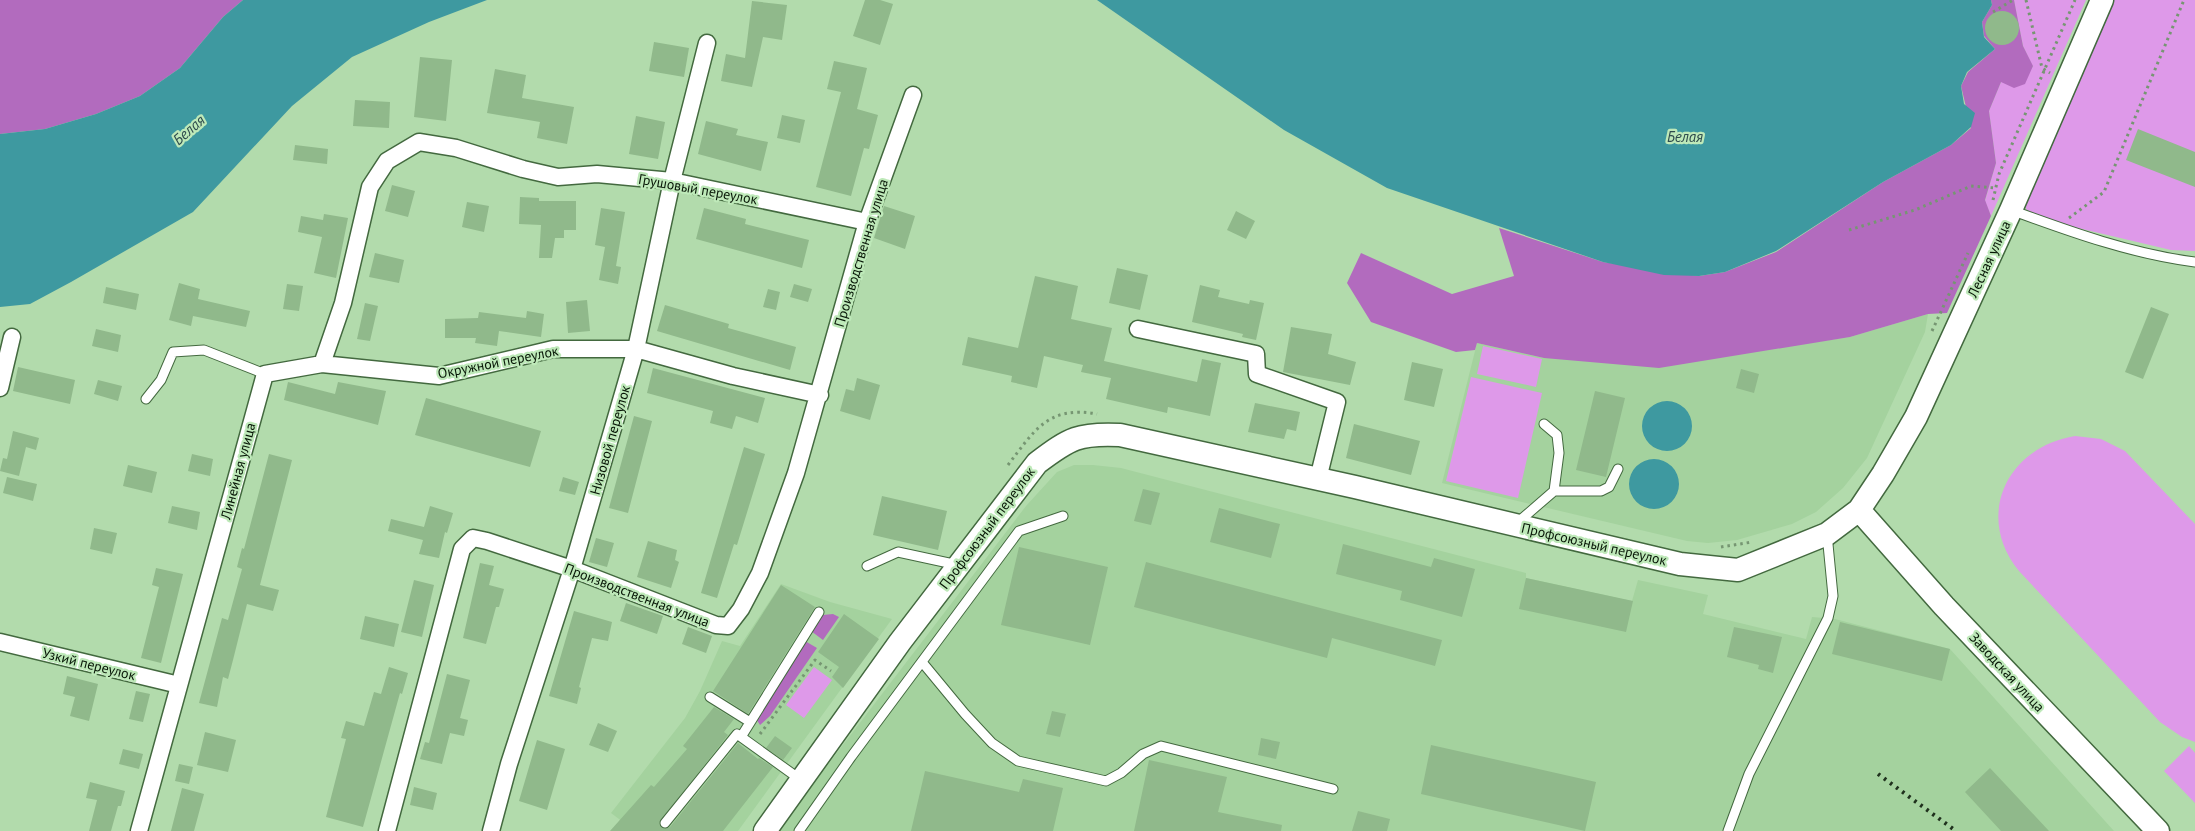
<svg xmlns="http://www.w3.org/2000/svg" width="2195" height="831" font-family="'PT Sans',sans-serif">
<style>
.built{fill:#a4d29e}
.green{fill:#de99e9}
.forest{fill:#b26bbe}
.water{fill:#3e99a0}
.building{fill:#90b98b}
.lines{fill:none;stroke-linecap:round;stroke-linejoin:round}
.service-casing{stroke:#43693f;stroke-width:11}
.minor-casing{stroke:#43693f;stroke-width:19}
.secondary-casing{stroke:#43693f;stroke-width:25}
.path{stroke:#769672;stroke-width:3;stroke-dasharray:2.5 4;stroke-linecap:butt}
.service{stroke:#fff;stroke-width:9}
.minor{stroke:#fff;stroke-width:16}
.secondary{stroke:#fff;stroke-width:22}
.rail{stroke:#1f311d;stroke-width:4;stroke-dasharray:2.5 5;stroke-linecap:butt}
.labels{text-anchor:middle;stroke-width:4.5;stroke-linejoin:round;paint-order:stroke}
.street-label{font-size:14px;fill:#071606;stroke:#bee9b9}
.water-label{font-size:15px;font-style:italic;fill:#2e4b4d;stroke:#bee9b9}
</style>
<rect width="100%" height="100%" fill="#b2dbac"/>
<path class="built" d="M1928,314L1925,332L1867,458L1843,488L1816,512L1792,524L1737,540L1708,543L1687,541L1442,483L1477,343L1544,358L1767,349L1850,337Z
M1074,465H1093L1121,468L1526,573V578L1632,601L1638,580L1708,595L1703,614L1806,639L1812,617L1835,619L1950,649L2114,831H777L1026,506L1057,472Z
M781,584L830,602L892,619L738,831H635L611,813L685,718L700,691L722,641L740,646Z"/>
<path class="green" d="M2014,0H2086L1991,216L1985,201L1996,163L1989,111L2001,82L2033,67L2023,46Z
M2113,0H2195V251L2171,250L2044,220L2027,210L2023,204Z
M1483,346L1542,359L1536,387L1477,374Z
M1471,377L1542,393L1518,498L1446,481Z
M2075,436L2101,439L2125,451L2195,524V742L2182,737L2160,722L2019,571C1974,516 2007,447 2075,436Z
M814,667L832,680L804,718L786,705Z
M2189,746L2195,753V803L2164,771Z"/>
<path class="forest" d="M0,0H243L223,17L180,68L140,96L96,114L45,129L0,134Z
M1991,0H2014L2023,46L2033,66L2025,84L2014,88L2001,82L1989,111L1996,163L1985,200L1991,216L1947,313L1928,314L1850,337L1659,368L1544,358L1477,343L1475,350L1456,352L1371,322L1347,283L1361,253L1452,294L1514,276L1499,228L1603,262L1699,276L1725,272L1776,252L1883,182L1951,145L1971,128L1961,86L1968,72L1995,49L1984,36L1982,22L1992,5Z
M833,614L839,617L823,640L811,631L823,615Z
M805,641L817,648L770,716L760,725L755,717Z"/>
<path class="water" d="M243,0H487L429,22L352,57L292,106L193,212L71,282L30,304L0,307V134L45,129L96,114L140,96L180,68L223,17Z
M1097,0H1991L1992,5L1982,22L1984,37L1995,49L1967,72L1961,86L1964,104L1975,113L1971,127L1951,145L1883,182L1776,251L1725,272L1699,276L1664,275L1603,262L1387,188L1284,130Z
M1642 426a25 25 0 1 1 50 0a25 25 0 1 1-50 0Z
M1629 484a25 25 0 1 1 50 0a25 25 0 1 1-50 0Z"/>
<path class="building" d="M865,0H880L893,4L880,45L853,36Z
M752,1L787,5L782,40L763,37L752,87L721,81L726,54L745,58Z
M1985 28a17 17 0 1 1 34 0a17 17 0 1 1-34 0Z
M654,42L689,48L684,77L649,71Z
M420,57L452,60L446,121L414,117Z
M834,61L867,68L857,109L878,115L869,149L864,148L851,196L816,187L841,92L827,89Z
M495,69L526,75L522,98L574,107L567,144L537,138L540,122L487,113Z
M355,100L390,102L389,128L353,126Z
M782,115L805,120L800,143L777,138Z
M636,116L665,122L658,159L629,154Z
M706,121L738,129L736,135L768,142L761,171L698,154Z
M2138,129L2195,152V187L2126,160Z
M295,145L328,149L327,164L293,160Z
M392,185L415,191L408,217L385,211Z
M520,197L539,198V201H576V230H564V238H555L552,258H539L541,225L519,224Z
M467,202L489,206L484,232L462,227Z
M884,206L915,216L905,249L874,238Z
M601,208L625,212L616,266L621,267L618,284L599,280L605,247L595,245Z
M704,208L746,219L745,224L809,240L802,268L696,239Z
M1236,211L1255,221L1246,239L1227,230Z
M324,214L348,218L336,278L314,273L322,237L298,232L301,216L323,220Z
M375,253L404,260L399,283L369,277Z
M1117,268L1148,275L1140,310L1109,303Z
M1035,276L1078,286L1071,319L1112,328L1104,361L1197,382L1202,359L1221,363L1210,416L1168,407L1167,413L1106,399L1111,378L1081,372L1083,365L1044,356L1037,388L1011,382L1012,376L962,365L968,337L1018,348Z
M179,283L200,289L198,299L250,311L246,327L193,316L191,326L169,320Z
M287,284L303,286L299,311L283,309Z
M794,284L812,289L808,302L790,297Z
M1200,285L1220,290L1218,297L1249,304L1250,300L1264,303L1256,340L1242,337L1243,334L1192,322Z
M106,287L139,294L136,310L103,303Z
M768,289L780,292L776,310L763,307Z
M587,300L590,331L568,333L566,302Z
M365,303L378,306L370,341L357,339Z
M665,305L729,324L728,328L796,347L790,370L657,331Z
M2151,307L2169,314L2143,379L2125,372Z
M527,311L544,314L541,337L499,331L497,346L475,343L476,338H445V319L478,318L479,312L526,318Z
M1291,327L1332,334L1328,354L1356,362L1350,385L1283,372Z
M96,329L121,335L118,352L92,346Z
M1412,362L1443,369L1434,407L1404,400Z
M18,367L75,380L70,404L13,391Z
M653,368L765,398L758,423L736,416L732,429L710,423L713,411L647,393Z
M1741,369L1759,374L1754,393L1736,388Z
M857,378L880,385L870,420L840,411L846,389L854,391Z
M98,380L122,386L118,401L94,394Z
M288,382L335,394L338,382L386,391L378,425L284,400Z
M1595,391L1625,398L1606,477L1576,470Z
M426,398L541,431L530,467L415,435Z
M1255,403L1300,412L1296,431L1287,429L1284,439L1248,432Z
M634,416L652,421L628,513L609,508Z
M1354,424L1420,441L1411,475L1346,458Z
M13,431L39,438L36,450L26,447L19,476L0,471L3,458L7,459Z
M744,447L765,454L737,545L734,544L717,598L701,593Z
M192,454L213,459L210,476L188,471Z
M269,454L292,460L260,585L279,590L273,611L247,604L233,660L228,679L223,677L217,707L199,703L222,618L228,620L242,569L237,567L242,548L244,549Z
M128,465L157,472L152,493L123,486Z
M7,477L37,484L33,501L3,493Z
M563,477L579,482L575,495L559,491Z
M1143,489L1160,493L1151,525L1134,521Z
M882,496L947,511L938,550L873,535Z
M172,506L200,512L197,530L168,523Z
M430,506L453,513L447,533L445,532L439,558L419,554L423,540L388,531L391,519L424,527Z
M1219,508L1280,524L1271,558L1210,542Z
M94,528L117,533L112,554L90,549Z
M596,538L614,543L607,567L589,562Z
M648,541L677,550L675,560L679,562L671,588L637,577Z
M1343,544L1431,567L1434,558L1475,569L1462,617L1400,600L1402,591L1336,574Z
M1019,547L1108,567L1090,645L1001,625Z
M1146,562L1442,640L1435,666L1332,638L1327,658L1134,607Z
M480,563L494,566L489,585L504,589L499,607H496L486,644L463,638Z
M156,568L183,574L161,663L141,658L159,587L152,585Z
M1526,578L1633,601L1626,632L1519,609Z
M414,580L434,585L422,637L401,632Z
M781,585L815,607L748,714L713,691Z
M626,603L663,616L657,634L620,621Z
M574,611L612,622L608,641L592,638L579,687L581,688L577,704L549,696Z
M844,614L879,639L843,688L832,677L839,667L818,652Z
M365,616L399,624L394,647L360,639Z
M1840,622L1950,649L1942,681L1832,654Z
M688,627L712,636L706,653L682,644Z
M1734,627L1782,637L1773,673L1758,669L1759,665L1727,657Z
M389,667L408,673L402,694L400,693L363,827L326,817L346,739L341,738L346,721L364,726L374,692L381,694Z
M447,674L470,680L460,718L468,720L464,736L450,733L442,764L420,759L425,742L429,743Z
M67,676L98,684L89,721L70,716L75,697L63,694Z
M136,691L150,694L143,722L129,719Z
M714,707L734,719L724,732L728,735L659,823L664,829L670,827L738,743L758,759L759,758L773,767L723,831H610L651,785L654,787L687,749L683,746Z
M1052,711L1066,714L1060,737L1046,734Z
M598,723L617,731L608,752L589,745Z
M205,732L236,740L228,772L197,765Z
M775,736L792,748L783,760L766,748Z
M1261,738L1280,742L1276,759L1258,755Z
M537,740L565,749L547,810L519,801Z
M1431,745L1596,782L1585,831L1421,794Z
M123,749L143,754L139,769L119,764Z
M1149,760L1227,777L1218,812L1282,825L1281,831H1134Z
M179,764L193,767L189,784L175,781Z
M1990,768L2049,831H2001L1965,792Z
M925,771L1019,792L1023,779L1063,788L1053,831H911Z
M90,782L125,791L121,806H118L111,831H89L97,800L86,798Z
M414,787L437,793L433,810L410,805Z
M182,788L204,794L194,831H171Z
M1358,811L1390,819L1387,831H1352Z"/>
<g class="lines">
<g class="service-casing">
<path id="service" d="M2011,210C2071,232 2132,254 2195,262
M146,399L161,380L173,352L204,350L265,374
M1554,491H1601L1609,487L1618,469
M1517,523L1554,491L1559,453L1557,435L1544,424
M867,566L898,552L958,565
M922,662L965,714L992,743L1018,761L1106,781L1121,773L1143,754L1161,746L1333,789
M710,697L750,722
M741,737L819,612
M665,823L737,734L801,780
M799,831L851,757L1019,531L1063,516
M1728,831L1749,774L1828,618L1833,596L1827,534"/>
</g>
<g class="minor-casing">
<path id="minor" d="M1138,329L1256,354L1257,374L1337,402L1318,479
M322,364L343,303L370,187L387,161L419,142L456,148L523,169L558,177L597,174L672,181L867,222
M0,388L12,337
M0,642L179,685
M139,831L265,374L322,364L439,376L553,349H636L733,376L820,395
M387,831L462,549L473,538L487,541L572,569L716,625L728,626L741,609L760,573L796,473L867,222L913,95
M491,831L509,764L572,569L636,349L672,181L707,43"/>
</g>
<g class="secondary-casing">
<path id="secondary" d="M1859,510L1944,606L2158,831
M765,831L900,642L1037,463C1070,438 1079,433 1120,435L1355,487L1680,564L1738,570L1827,534L1859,510L1883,474L1916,417L2011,210L2102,0"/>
</g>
<path class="path" d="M2026,0L2042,68L2050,73
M1993,12L2013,0
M1993,200L1999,174L2075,0
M2069,218L2104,192L2184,0
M1849,230L1915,210L1971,186L1995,188
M1932,331L1968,253
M1008,465C1034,431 1048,405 1097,414
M1721,547L1752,542
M760,734L815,660L831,671"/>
<use href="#service" class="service"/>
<use href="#minor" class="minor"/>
<use href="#secondary" class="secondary"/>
<path class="rail" d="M1878,774L1956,831"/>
</g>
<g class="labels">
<g class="street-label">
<text transform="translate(698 189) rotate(10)" y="5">Грушовый переулок</text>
<text transform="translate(861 253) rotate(-73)" y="5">Производственная улица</text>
<text transform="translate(1989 259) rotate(-65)" y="5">Лесная улица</text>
<text transform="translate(498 362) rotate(-11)" y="5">Окружной переулок</text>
<text transform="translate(610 440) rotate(-74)" y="5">Низовой переулок</text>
<text transform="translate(238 471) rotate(-75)" y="5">Линейная улица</text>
<text transform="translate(987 528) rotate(-53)" y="5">Профсоюзный переулок</text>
<text transform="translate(1594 544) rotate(13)" y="5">Профсоюзный переулок</text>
<text transform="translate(637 595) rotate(21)" y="5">Производственная улица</text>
<text transform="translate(89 664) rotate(14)" y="5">Узкий переулок</text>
<text transform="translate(2007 672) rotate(47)" y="5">Заводская улица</text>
</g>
<g class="water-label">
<text transform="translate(189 130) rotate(-41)" y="5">Белая</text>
<text x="1685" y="142">Белая</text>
</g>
</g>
</svg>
